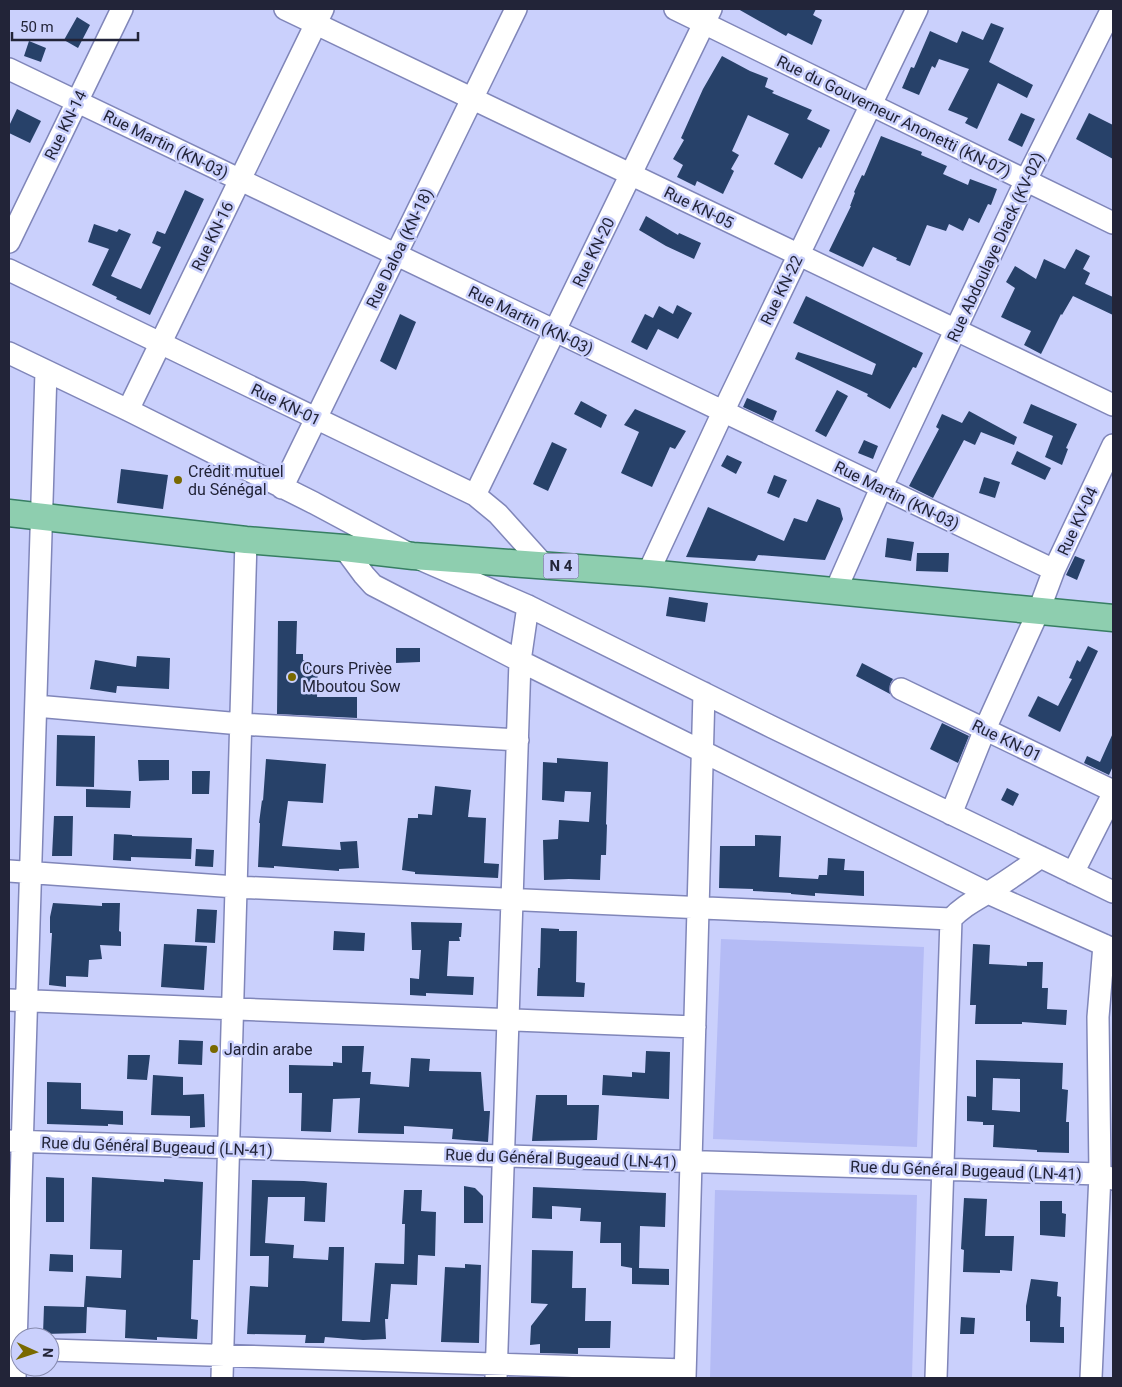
<svg xmlns="http://www.w3.org/2000/svg" width="1122" height="1387" font-family="Roboto,sans-serif">
<style>
.green{fill:#b4bbf5}
.building{fill:#274169;fill-rule:evenodd}
.lines{fill:none;stroke-linecap:round;stroke-linejoin:round}
.minor-casing{stroke:#8086b9;stroke-width:24}
.major-casing{stroke:#377e63;stroke-width:29}
.minor{stroke:#fff;stroke-width:21}
.major{stroke:#8eceaf;stroke-width:26}
.poi-dot{fill:#796900;stroke:#cad0fc;stroke-width:2}
.labels{text-anchor:middle;stroke-width:5;stroke-linejoin:round;paint-order:stroke}
.shield{fill:#cad0fc;stroke:#545873;stroke-width:1}
.shield-label{font-size:15px;font-weight:bold;fill:#222438}
.street-label{font-size:16px;fill:#222438;stroke:#cad0fc}
.poi-label{font-size:16px;fill:#222438;stroke:#cad0fc;text-anchor:start}
</style>
<rect width="100%" height="100%" fill="#cad0fc"/>
<path class="green" d="M721,939L924,947L917,1147L713,1139Z
M715,1190L917,1195L912,1378H710Z"/>
<path class="building" d="M738,9H816L813,15L822,20L812,45L788,33L786,36Z
M77,17L90,25L78,48L64,40Z
M991,23L1004,28L989,62L1033,85L1027,98L998,83L977,129L965,123L968,118L948,110L969,69L939,59L935,68L932,66L919,95L902,88L911,67L914,68L930,31L957,43L962,31L983,40Z
M29,41L46,48L41,62L24,56Z
M722,56L750,71L768,78L765,87L774,91L772,93L812,110L807,119L830,130L821,148L819,147L802,179L774,164L789,134L748,115L732,151L739,155L731,169L734,171L723,194L697,181L695,186L677,177L683,165L673,159L684,140L681,138L703,89Z
M17,109L41,121L30,143L9,133V126Z
M1021,113L1035,119L1022,147L1008,140Z
M1089,113L1113,125V159L1076,139Z
M881,136L922,152L921,155L947,166L943,174L968,185L970,179L997,189L991,205L988,204L979,223L969,218L963,231L949,224L946,231L927,225L910,266L896,260L897,258L873,247L863,267L829,251L851,206H850L855,193L854,192L862,175L864,176Z
M185,190L204,199L150,315L116,299L117,297L92,285L109,249L88,242L94,224L117,232L119,229L131,234L111,276L141,289L161,247L152,243L157,231L165,234Z
M646,216L678,235L679,233L701,243L694,259L666,246L639,230Z
M1076,249L1090,256L1083,269L1090,273L1085,284L1113,297V315L1073,296L1062,315L1061,314L1041,354L1024,345L1031,331L1001,317L1015,288L1006,282L1015,266L1036,279L1044,259L1065,269Z
M806,296L923,353L916,368L913,367L890,409L867,396L868,394L795,359L798,352L872,375L876,364L793,323Z
M677,305L692,313L678,339L658,329L647,350L631,342L645,314L653,318L659,306L673,314Z
M400,314L416,322L396,370L380,361Z
M837,390L848,396L826,437L815,431Z
M747,398L777,411L773,421L743,407Z
M581,401L607,415L601,428L574,414Z
M1031,404L1077,424L1066,448L1068,449L1062,465L1045,457L1053,436L1023,423Z
M635,409L686,431L675,449L670,447L652,487L621,473L639,432L624,425Z
M969,411L1017,437L1014,445L981,432L975,445L964,440L933,498L909,486L939,429L936,427L942,414L962,423Z
M864,440L878,446L873,459L858,453Z
M552,442L567,449L548,491L533,484Z
M1017,451L1051,468L1045,480L1011,464Z
M727,455L742,462L736,474L721,466Z
M121,469L168,475L163,509L117,503Z
M774,475L787,480L779,498L767,493Z
M984,477L1000,482L995,498L979,493Z
M817,499L840,508L843,519L825,560L758,555L755,561L686,557L708,507L784,541L794,518L807,522Z
M887,538L914,542L911,561L885,557Z
M917,553H949L948,572L916,571Z
M1075,556L1085,560L1077,580L1066,575Z
M669,597L708,603L705,622L666,616Z
M278,621H297L296,654H303V660H308V669H318L317,697H357V718L277,714Z
M1088,646L1098,651L1060,732L1028,716L1038,696L1058,706L1072,679L1069,678L1077,660L1080,662Z
M396,648H420V662L396,663Z
M137,656L170,658L169,689L117,686L116,693L90,689L95,660L136,667Z
M862,663L893,679L890,684V694L856,676Z
M942,723L969,736L958,763L930,749Z
M1113,733V766L1109,775L1084,763L1087,756L1100,762Z
M57,735L95,736L94,787L56,786Z
M557,758L608,762L606,824L607,825L606,855H601L600,880L569,879L544,880L543,840L558,839L559,820L589,822L591,792L565,791L564,802L542,800L543,762L557,763Z
M266,759L326,764L323,803L288,801L282,846L341,850L340,842L357,841L359,868L339,869V871L274,866V868L258,867L260,823H259L262,800L263,801Z
M138,760H169V780L139,781Z
M192,771H210L209,794H192Z
M435,786L471,790L468,817L486,818L484,863L499,864L498,878L415,874V872L402,870L408,818H418V814L432,815Z
M1007,788L1019,794L1013,806L1001,800Z
M86,789L131,791L130,808L86,807Z
M54,816H73L72,856H52Z
M114,834L132,835V836L192,838L191,859L131,857V861L113,860Z
M755,835L781,836L779,877L818,879L819,875H827L828,858L845,859L844,870L864,871V896L815,893V896L791,894V893L753,891V889L719,888L720,846H755Z
M196,849L214,850L213,867L195,866Z
M53,903L102,906V903H120L119,931L121,932V946L100,945L102,959L89,960L88,977L66,976V987L49,985L52,933H50V917Z
M197,909L217,910L215,943L195,942Z
M411,922L462,923L461,937H459L460,941H449L447,976L474,977L473,995L426,993V996L410,995V978L419,979L421,950H412Z
M541,928L559,929V931H577L576,982L585,983L584,997L537,996L538,968H540Z
M334,931L365,933L364,951L333,950Z
M164,944L207,946L204,990L161,987Z
M973,944L990,945L989,964L1027,966V962H1043L1042,988H1048L1047,1009L1067,1010L1066,1025L1022,1022V1024H975L976,1005H970Z
M179,1040L203,1041L202,1065L178,1064Z
M342,1046H364L362,1072H371L370,1084L409,1087L411,1058L430,1059L429,1071L481,1072L484,1111H490L488,1142L452,1139L453,1129L404,1126V1134L358,1133L360,1098L333,1099L331,1132L301,1131L302,1093H289V1065L333,1066V1062L342,1063Z
M646,1051L670,1052L669,1099L602,1095L603,1075L632,1077V1072L645,1073Z
M128,1055H150L147,1080L127,1079Z
M976,1060L1063,1063L1062,1089L1068,1090L1066,1122H1069V1153L1037,1152V1150L993,1147L994,1125H983V1122L967,1121V1096L976,1097ZM993,1078L1020,1079V1112L992,1110Z
M153,1075L183,1077V1095L204,1094L205,1127L190,1128V1116L151,1115Z
M47,1082L81,1083V1109L123,1111V1125L108,1124V1126L47,1124Z
M536,1095H567V1105H599L597,1140L532,1141Z
M46,1177L64,1178V1222H46Z
M92,1177L164,1182V1179L203,1182L200,1260H193L191,1319L198,1320L197,1339L157,1337V1340L125,1338L126,1310L87,1307L86,1333L43,1334L44,1306L84,1307L86,1276L121,1278L122,1250L90,1249Z
M252,1180L304,1181L327,1183L325,1222L304,1221L305,1197H268L265,1243L294,1245L293,1258L328,1260L329,1247H344L342,1321L370,1322L375,1263L404,1264L405,1224H402L404,1190H422L421,1211L436,1212L435,1256L418,1255L417,1285L391,1284L388,1319H385L386,1339L363,1340L325,1337L324,1343H305L306,1335L247,1334L250,1286L268,1287L269,1256H250Z
M464,1186L475,1188L483,1196V1223H464Z
M533,1187L666,1193L665,1227L640,1226L639,1268L669,1269V1285L632,1284V1268L621,1266V1243H600L601,1222L580,1221L581,1208L552,1206V1219L532,1218Z
M964,1198L987,1199L985,1236H1014L1012,1271L1000,1270V1273L963,1272L964,1250L961,1249Z
M1040,1201H1062V1213L1066,1214L1065,1237L1040,1235Z
M532,1250L573,1251L572,1288H586L585,1321H611L610,1348H578V1354L540,1353V1344L530,1345L531,1326L548,1304L531,1303Z
M50,1254L73,1255V1272L49,1271Z
M465,1264L481,1265L479,1343L441,1342L445,1267L465,1268Z
M1031,1279L1058,1282L1057,1296L1061,1297L1060,1327H1064V1343L1030,1342V1321H1026V1306Z
M961,1317L975,1318L974,1334H960Z"/>
<g class="lines">
<g class="minor-casing">
<path id="minor" d="M285,9L1113,405
M675,9L1113,223
M9,69L1054,570
M9,242L122,9
M9,270L475,495L498,514L543,564
M9,353L128,410L314,503L413,556L528,606L772,727L1113,892
M128,410L323,9
M282,488L516,9
M475,495L711,9
M344,548L364,575L373,585L520,661L988,893L1113,949
M648,573L723,412L917,9
M835,592L881,488L1026,180L1112,9
M901,689L1113,791
M36,706L241,724L518,740
M951,814L985,729L1039,610L1054,570L1113,445
M9,871L236,887L951,919
M1073,873L1113,794
M9,1000L695,1027
M9,1141L1100,1174L1113,1179
M50,1350L685,1370
M15,1378L46,371
M222,1378L246,540
M496,1378L520,661L528,606
M685,1378L704,693
M936,1378L951,919C962,907 974,901 989,892C1007,881 1024,869 1041,857
M1091,1378L1100,1174L1098,1017L1104,945"/>
</g>
<g class="major-casing">
<path id="major" d="M9,513L246,540L344,548L413,556L648,573L1113,618"/>
</g>
<use href="#minor" class="minor"/>
<use href="#major" class="major"/>
</g>
<g class="poi-dot">
<circle cx="178" cy="480" r="5"/>
<circle cx="292" cy="677" r="5"/>
<circle cx="214" cy="1049" r="5"/>
</g>
<g class="labels">
<rect class="shield" x="543.5" y="553.5" width="35" height="25" rx="4"/>
<g class="shield-label">
<text x="561" y="571">N 4</text>
</g>
<g class="street-label">
<text transform="translate(894 116) rotate(26)" y="6">Rue du Gouverneur Anonetti (KN-07)</text>
<text transform="translate(65 125) rotate(-64)" y="6">Rue KN-14</text>
<text transform="translate(166 144) rotate(26)" y="6">Rue Martin (KN-03)</text>
<text transform="translate(699 207) rotate(26)" y="6">Rue KN-05</text>
<text transform="translate(212 236) rotate(-64)" y="6">Rue KN-16</text>
<text transform="translate(995 247) rotate(-65)" y="6">Rue Abdoulaye Diack (KV-02)</text>
<text transform="translate(399 248) rotate(-64)" y="6">Rue Daloa (KN-18)</text>
<text transform="translate(593 252) rotate(-64)" y="6">Rue KN-20</text>
<text transform="translate(781 290) rotate(-64)" y="6">Rue KN-22</text>
<text transform="translate(531 320) rotate(26)" y="6">Rue Martin (KN-03)</text>
<text transform="translate(286 404) rotate(26)" y="6">Rue KN-01</text>
<text transform="translate(897 495) rotate(26)" y="6">Rue Martin (KN-03)</text>
<text transform="translate(1077 521) rotate(-65)" y="6">Rue KV-04</text>
<text transform="translate(1007 740) rotate(26)" y="6">Rue KN-01</text>
<text transform="translate(157 1146) rotate(2)" y="6">Rue du Général Bugeaud (LN-41)</text>
<text transform="translate(561 1158) rotate(2)" y="6">Rue du Général Bugeaud (LN-41)</text>
<text transform="translate(966 1170) rotate(2)" y="6">Rue du Général Bugeaud (LN-41)</text>
</g>
<g class="poi-label">
<text x="188" y="477">Crédit mutuel<tspan x="188" dy="18">du Sénégal</tspan></text>
<text x="302" y="674">Cours Privèe<tspan x="302" dy="18">Mboutou Sow</tspan></text>
<text x="224" y="1055">Jardin arabe</text>
</g>
</g>
<rect width="1122" height="1387" fill="none" stroke="#222438" stroke-width="20"/>
<g transform="translate(35 1352) rotate(93)"><circle r="24" fill="#cad0fc" stroke="#878bae"/>
<path d="M0-4L9 19L0 12L-9 19Z" fill="#796900"/>
<text y="-8" font-size="14" font-weight="bold" text-anchor="middle" fill="#222438">N</text>
</g>
<path d="M12 32v8h126v-8" fill="none" stroke="#222438" stroke-width="2.5"/>
<text x="20" y="32" font-size="15" fill="#222438" stroke="#cad0fc" stroke-width="4" paint-order="stroke">50 m</text>
</svg>
